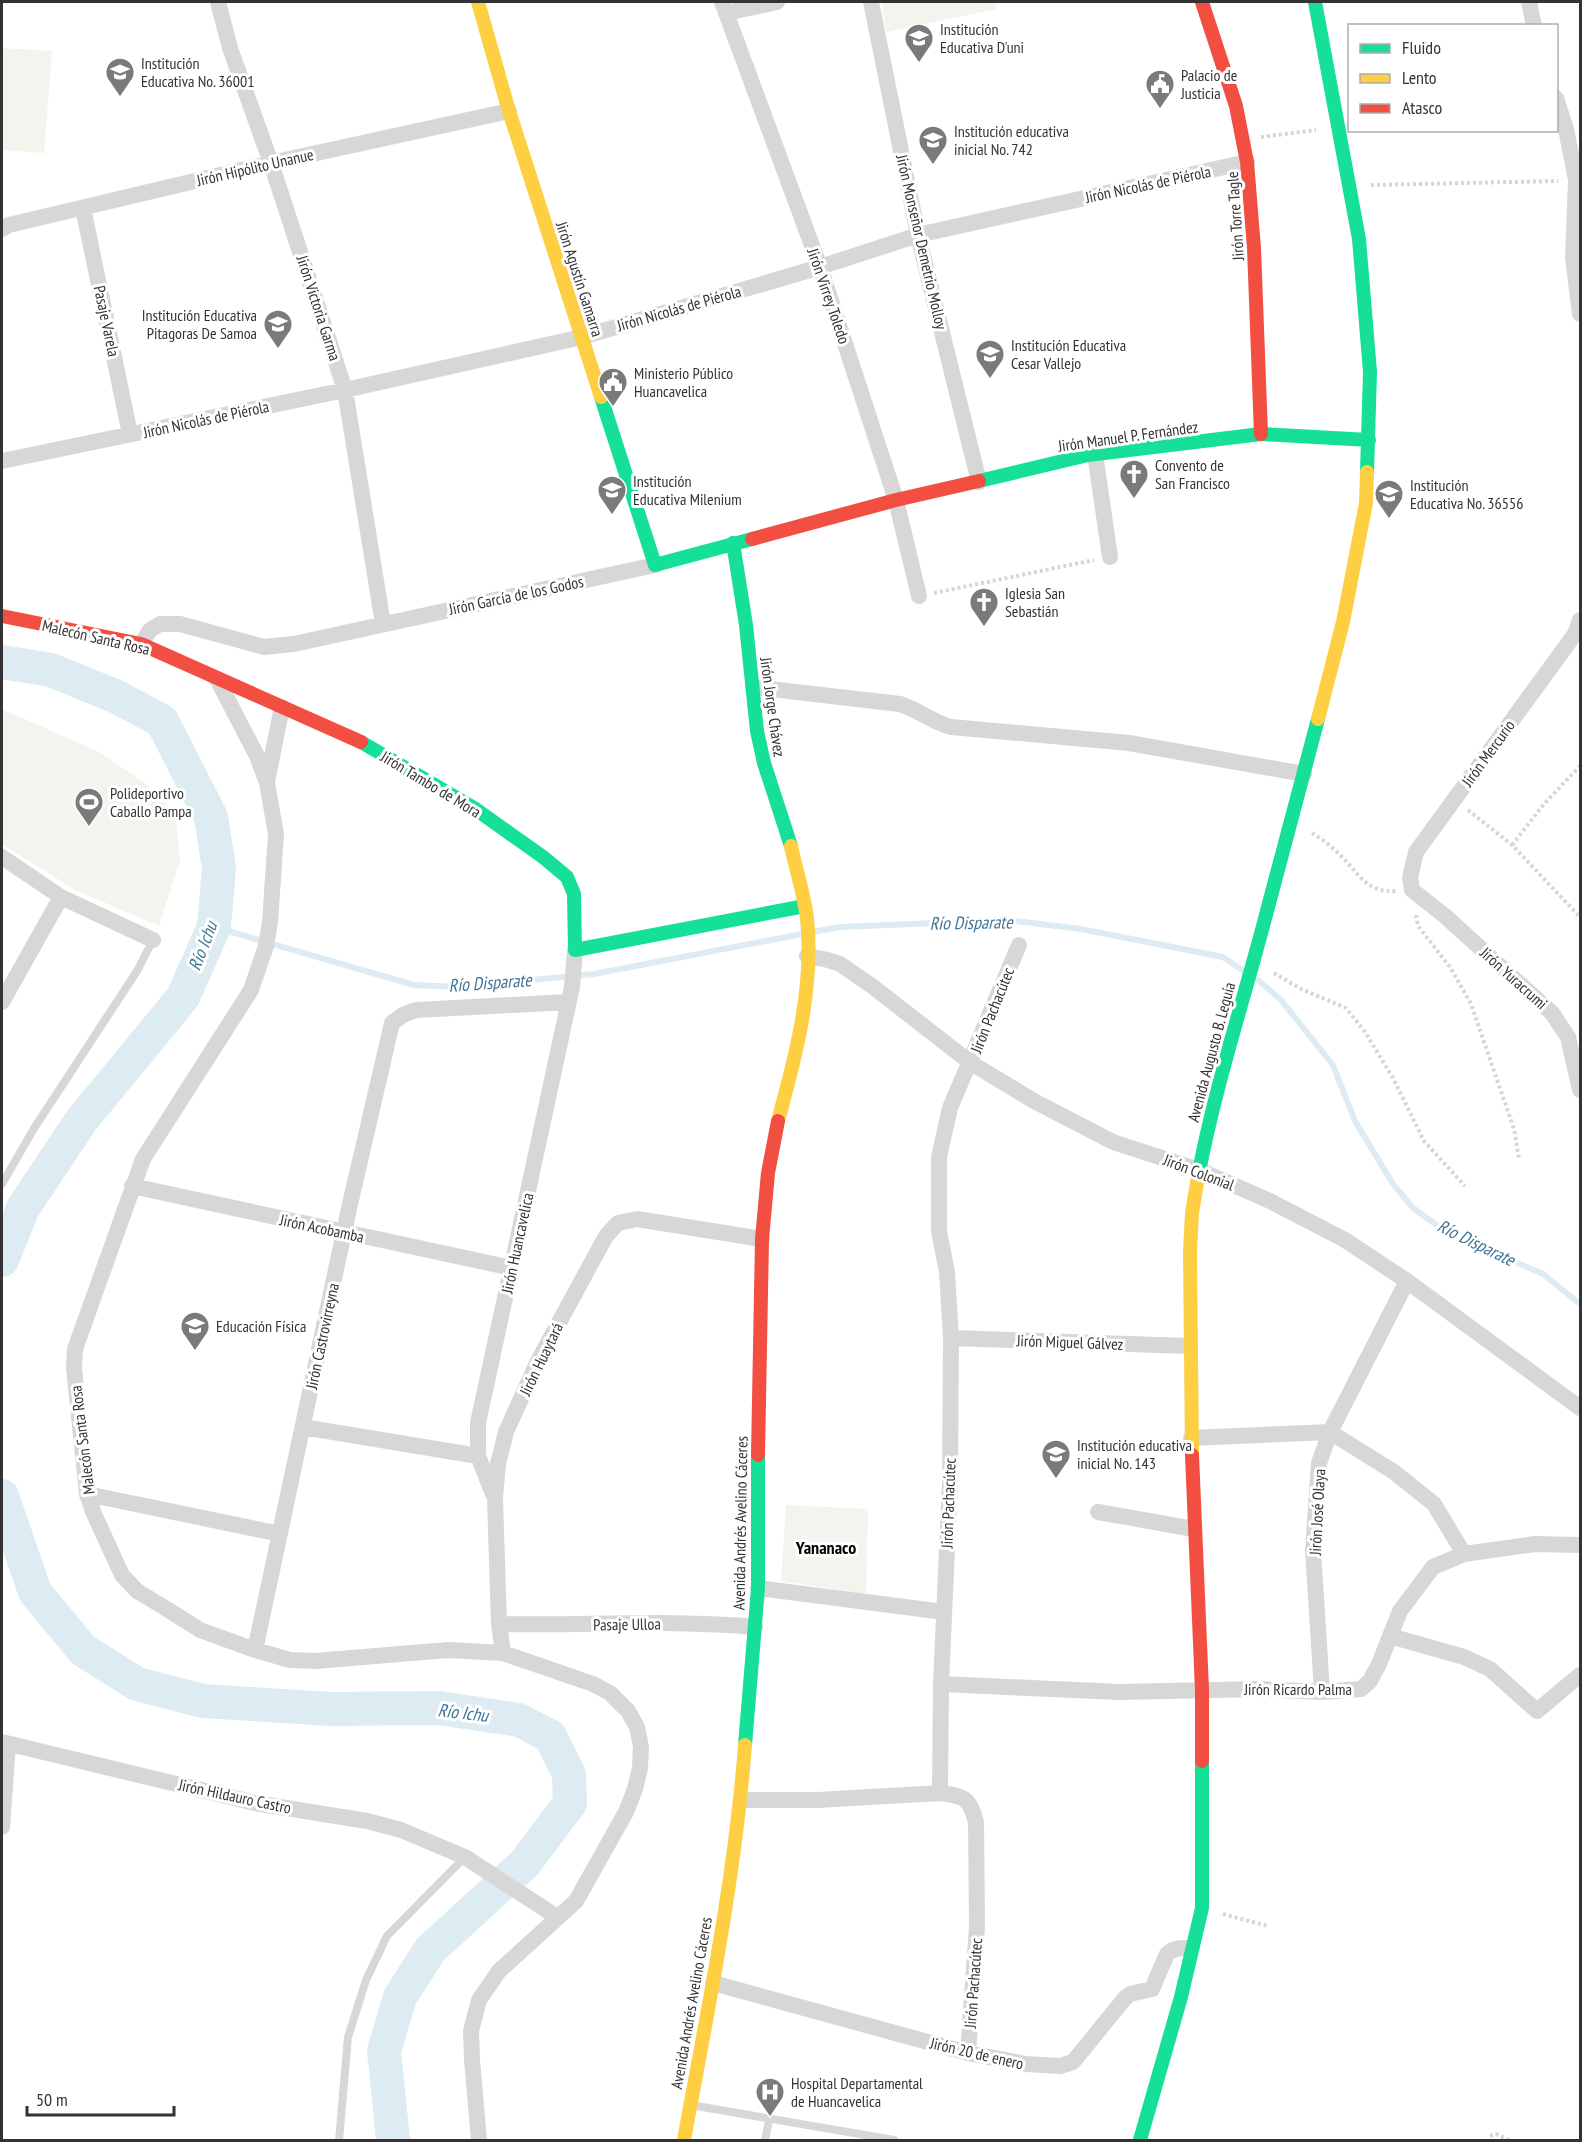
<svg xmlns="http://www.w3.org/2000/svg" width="1582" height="2142" font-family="'PT Sans Narrow',sans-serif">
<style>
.green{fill:#f1f5ed}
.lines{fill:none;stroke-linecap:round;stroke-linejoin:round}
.stream{stroke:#ddebf3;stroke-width:6}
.river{stroke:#ddebf3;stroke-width:34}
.path{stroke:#d6d6d6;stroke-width:4;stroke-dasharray:3 3;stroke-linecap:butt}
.lane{stroke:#d7d7d7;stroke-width:8}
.street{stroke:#d7d7d7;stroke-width:16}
.fast{stroke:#16e098;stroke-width:14}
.slow{stroke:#ffcf43;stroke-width:14}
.jam{stroke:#f24e42;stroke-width:14}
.labels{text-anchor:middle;stroke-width:6;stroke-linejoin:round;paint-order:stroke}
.poi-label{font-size:16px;fill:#333;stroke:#fff;text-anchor:start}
.street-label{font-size:16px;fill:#333;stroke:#fff}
.water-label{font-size:18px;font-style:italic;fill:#3f7597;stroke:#fff}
.neighbourhood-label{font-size:18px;font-weight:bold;fill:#000;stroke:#fff}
</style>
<rect width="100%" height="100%" fill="#fff"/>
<path class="green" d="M882,2H996L997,9L886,32Z
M2,48L52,51L44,153L2,150Z
M2,709L99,752L145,783L175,812L180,860L159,926L75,890L2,844Z
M786,1505L868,1509L866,1594L781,1581Z"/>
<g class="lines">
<path class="stream" d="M214,927L414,985L459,987L594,974L802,934
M812,932L841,927L1007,920L1081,929L1223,957L1242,970
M1258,980L1281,1000L1333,1065L1355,1121L1393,1184L1413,1208L1445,1231L1543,1274L1580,1304"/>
<path class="river" d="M2,662L51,670L117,697L162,721L211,817L219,868L214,927L183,997L81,1121L23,1208L2,1260
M2,1496L35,1592L83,1650L137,1684L203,1701L331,1709L439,1708L519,1720L550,1736L569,1774L570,1803L525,1863L430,1950L400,1997L384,2051L393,2140"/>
<path class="path" d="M1261,137L1316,130
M1371,185L1558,181
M934,593L1094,560
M1468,810L1512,845L1580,917
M1312,833C1323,840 1334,848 1342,857C1360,875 1367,893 1396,891
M1512,845L1544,804L1580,766
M1416,915L1418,926L1450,967L1471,1004L1514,1129L1519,1159
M1274,973L1301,989L1346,1008L1365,1032L1393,1078L1424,1141L1465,1186
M1223,1914L1268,1926
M1490,2136L1496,2134L1509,2140"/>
<path class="lane" d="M2,1184L33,1130L137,971L153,940
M691,2105L894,2140
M339,2140L348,2037L366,1980L387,1936L465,1857
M765,2140L769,2120"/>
<path class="street" d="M218,2L230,48L271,163L345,390L383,624
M722,2L820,267L896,500L919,596
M871,2L918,235L979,482
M1529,2L1534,26
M726,13L777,2
M1556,98L1566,129L1576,180L1573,258L1580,314
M83,208L130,434
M2,229L9,225L271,163L509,111
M1095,454L1110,557
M2,461L345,390L582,337L820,267L918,235L1247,162
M1580,620L1575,634L1416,852L1410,878L1412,890L1445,916L1552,1013L1568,1037L1580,1090
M141,644L150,630L160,624H180L264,647L294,644L655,565
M217,679L257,756L267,783L276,834L270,922L266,946L251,990L143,1159L75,1349L74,1368L87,1494L94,1514L122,1575L137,1591L162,1606L200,1630L255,1650L290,1660L315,1661L448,1650L503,1653L593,1684L610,1693L628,1711L637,1727L641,1747L640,1768L635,1789L626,1812L576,1901L499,1971L479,2000L471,2031L472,2060L479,2140
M753,687L900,704C919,710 932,722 951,727L1129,743L1304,774
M267,782L282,707
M2,857L61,897L153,940
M807,956L828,960L840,964L872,986L971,1063L1034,1101L1113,1142L1199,1170L1270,1201L1345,1240L1407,1281L1580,1408
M2,1002L61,897
M132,1186L512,1268
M951,1338L1189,1346
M303,1427L478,1456
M1191,1438L1330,1432L1394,1472L1434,1504L1464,1554
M87,1494L280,1534
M493,1494L478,1456V1423L572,987L575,950
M1098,1512L1194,1529
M758,1588L944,1612
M499,1624C584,1626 670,1619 755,1627
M1390,1636L1464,1657L1490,1669L1537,1711L1580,1675
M255,1650L350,1204L392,1023L403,1015L416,1010L569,1002
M503,1653L499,1624L495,1498L498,1464L506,1432L537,1363L606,1236L618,1223L637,1219L762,1239
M941,1684L1119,1692L1260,1689L1322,1692L1361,1689L1370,1681L1379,1664L1400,1611L1433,1567L1464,1554L1535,1544L1580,1545
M1322,1692L1313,1551L1319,1463L1330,1432L1407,1281
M2,1742L255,1803L367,1821L401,1830L465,1857L557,1917
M741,1800H818L940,1793
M2,1827L8,1744
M713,1983L968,2053L1026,2064L1060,2066L1073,2062L1125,1998L1130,1994L1152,1989L1167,1954C1175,1947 1181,1948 1191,1948
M968,2053L977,1926L976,1822C969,1797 964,1796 940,1793L941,1684L950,1482L951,1338L947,1272L939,1231V1157L950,1108L1019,945"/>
<path class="fast" d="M1315,2L1359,239L1370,372L1367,472
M601,397L655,565L752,539
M979,481L1088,455L1261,434L1369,440
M733,543L746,625L757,731L764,763L791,846
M361,742L474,808L543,857L567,877L574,894L575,950L805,906
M1198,1177C1214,1091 1241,1009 1263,926C1282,857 1300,788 1318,719
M745,1745L758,1588V1455
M1140,2140L1181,1997L1202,1908V1761"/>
<path class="slow" d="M478,2L509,111L601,397
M1318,719L1343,622L1366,503L1367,472
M778,1121C796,1055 814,988 807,918C804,894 796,870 791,846
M1192,1455L1190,1251L1192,1213L1198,1177
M684,2140C708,2009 735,1878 745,1745"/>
<path class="jam" d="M1202,2L1236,106L1247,162L1254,248L1261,434
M752,539L896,500L979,481
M2,616L141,644L361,742
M758,1455L762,1239L768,1173L778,1121
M1192,1455L1202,1690V1761"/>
</g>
<defs>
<g id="school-pin" transform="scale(1.5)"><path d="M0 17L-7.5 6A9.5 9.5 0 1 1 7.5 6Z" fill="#7a7a7a" stroke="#fff"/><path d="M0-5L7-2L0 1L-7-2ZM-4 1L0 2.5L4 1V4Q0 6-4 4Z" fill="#fff"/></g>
<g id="civic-pin" transform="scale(1.5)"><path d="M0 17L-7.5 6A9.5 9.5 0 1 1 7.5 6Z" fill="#7a7a7a" stroke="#fff"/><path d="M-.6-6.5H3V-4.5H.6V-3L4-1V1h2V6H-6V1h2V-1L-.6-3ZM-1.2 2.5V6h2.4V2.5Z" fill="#fff"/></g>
<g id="church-pin" transform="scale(1.5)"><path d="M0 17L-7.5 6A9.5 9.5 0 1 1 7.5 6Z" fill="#7a7a7a" stroke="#fff"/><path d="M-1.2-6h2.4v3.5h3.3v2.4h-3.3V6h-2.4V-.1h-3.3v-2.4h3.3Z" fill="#fff"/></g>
<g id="stadium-pin" transform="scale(1.5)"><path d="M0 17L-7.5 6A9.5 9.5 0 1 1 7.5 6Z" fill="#7a7a7a" stroke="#fff"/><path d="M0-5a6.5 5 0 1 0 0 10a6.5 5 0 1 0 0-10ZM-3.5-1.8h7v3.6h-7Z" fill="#fff"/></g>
<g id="hospital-pin" transform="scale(1.5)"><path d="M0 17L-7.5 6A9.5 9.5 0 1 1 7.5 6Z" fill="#7a7a7a" stroke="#fff"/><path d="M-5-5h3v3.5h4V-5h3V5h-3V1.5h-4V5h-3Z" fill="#fff"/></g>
</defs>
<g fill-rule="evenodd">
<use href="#school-pin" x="919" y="38"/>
<use href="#school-pin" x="120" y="72"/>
<use href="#civic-pin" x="1160" y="84"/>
<use href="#school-pin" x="933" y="140"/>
<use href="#school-pin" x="278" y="324"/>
<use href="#school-pin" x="990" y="354"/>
<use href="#civic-pin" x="613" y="382"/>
<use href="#church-pin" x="1134" y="474"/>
<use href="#school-pin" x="612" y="490"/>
<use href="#school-pin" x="1389" y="494"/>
<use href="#church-pin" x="984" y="602"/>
<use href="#stadium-pin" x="89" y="802"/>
<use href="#school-pin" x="195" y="1326"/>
<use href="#school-pin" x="1056" y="1454"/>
<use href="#hospital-pin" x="770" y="2092"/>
</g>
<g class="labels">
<g class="poi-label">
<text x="940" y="35">Institución<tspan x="940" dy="18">Educativa D'uni</tspan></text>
<text x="141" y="69">Institución<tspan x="141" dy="18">Educativa No. 36001</tspan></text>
<text x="1181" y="81">Palacio de<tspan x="1181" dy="18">Justicia</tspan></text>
<text x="954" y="137">Institución educativa<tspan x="954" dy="18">inicial No. 742</tspan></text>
<text x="257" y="321" text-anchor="end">Institución Educativa<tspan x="257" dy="18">Pitagoras De Samoa</tspan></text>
<text x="1011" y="351">Institución Educativa<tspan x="1011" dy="18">Cesar Vallejo</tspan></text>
<text x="634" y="379">Ministerio Público<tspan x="634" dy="18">Huancavelica</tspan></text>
<text x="1155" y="471">Convento de<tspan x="1155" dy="18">San Francisco</tspan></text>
<text x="633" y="487">Institución<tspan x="633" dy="18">Educativa Milenium</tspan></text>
<text x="1410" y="491">Institución<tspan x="1410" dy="18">Educativa No. 36556</tspan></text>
<text x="1005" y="599">Iglesia San<tspan x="1005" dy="18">Sebastián</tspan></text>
<text x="110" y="799">Polideportivo<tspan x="110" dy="18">Caballo Pampa</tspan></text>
<text x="216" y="1332">Educación Física</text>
<text x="1077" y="1451">Institución educativa<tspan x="1077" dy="18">inicial No. 143</tspan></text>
<text x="791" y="2089">Hospital Departamental<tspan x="791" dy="18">de Huancavelica</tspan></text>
</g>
<g class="street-label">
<text transform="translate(255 167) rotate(-13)" y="6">Jirón Hipólito Unanue</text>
<text transform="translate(1148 184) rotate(-12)" y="6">Jirón Nicolás de Piérola</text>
<text transform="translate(1235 216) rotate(-94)" y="6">Jirón Torre Tagle</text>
<text transform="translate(922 242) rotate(77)" y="6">Jirón Monseñor Demetrio Molloy</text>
<text transform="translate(580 279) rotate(72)" y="6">Jirón Agustín Gamarra</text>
<text transform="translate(829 296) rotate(71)" y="6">Jirón Virrey Toledo</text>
<text transform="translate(319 308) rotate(72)" y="6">Jirón Victoria Garma</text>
<text transform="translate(679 308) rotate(-16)" y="6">Jirón Nicolás de Piérola</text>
<text transform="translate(107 321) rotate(78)" y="6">Pasaje Varela</text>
<text transform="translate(206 419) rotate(-12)" y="6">Jirón Nicolás de Piérola</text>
<text transform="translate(1128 436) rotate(-8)" y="6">Jirón Manuel P. Fernández</text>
<text transform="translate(516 595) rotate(-12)" y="6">Jirón García de los Godos</text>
<text transform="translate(96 637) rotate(13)" y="6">Malecón Santa Rosa</text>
<text transform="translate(773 707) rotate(82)" y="6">Jirón Jorge Chávez</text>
<text transform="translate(1488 753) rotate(-54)" y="6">Jirón Mercurio</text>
<text transform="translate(431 784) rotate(31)" y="6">Jirón Tambo de Mora</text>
<text transform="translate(1514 978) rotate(42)" y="6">Jirón Yuracrumi</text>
<text transform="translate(992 1010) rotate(-68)" y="6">Jirón Pachacútec</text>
<text transform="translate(1211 1052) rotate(-75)" y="6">Avenida Augusto B. Leguía</text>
<text transform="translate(1199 1172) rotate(21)" y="6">Jirón Colonial</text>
<text transform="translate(322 1228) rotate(12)" y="6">Jirón Acobamba</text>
<text transform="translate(517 1243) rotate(-78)" y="6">Jirón Huancavelica</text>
<text transform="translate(322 1336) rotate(-78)" y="6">Jirón Castrovirreyna</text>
<text transform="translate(1070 1342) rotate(2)" y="6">Jirón Miguel Gálvez</text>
<text transform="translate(541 1359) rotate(-64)" y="6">Jirón Huaytará</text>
<text transform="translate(82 1440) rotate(-97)" y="6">Malecón Santa Rosa</text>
<text transform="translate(948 1503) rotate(-88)" y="6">Jirón Pachacútec</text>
<text transform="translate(1317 1512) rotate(-87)" y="6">Jirón José Olaya</text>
<text transform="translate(740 1523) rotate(-89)" y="6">Avenida Andrés Avelino Cáceres</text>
<text transform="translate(627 1624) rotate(-1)" y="6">Pasaje Ulloa</text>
<text x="1298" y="1695">Jirón Ricardo Palma</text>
<text transform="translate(235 1796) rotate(12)" y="6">Jirón Hildauro Castro</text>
<text transform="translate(973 1983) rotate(-86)" y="6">Jirón Pachacútec</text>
<text transform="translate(691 2003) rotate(-80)" y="6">Avenida Andrés Avelino Cáceres</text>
<text transform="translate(977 2053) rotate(13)" y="6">Jirón 20 de enero</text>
</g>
<g class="water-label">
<text transform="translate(971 923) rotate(-1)" y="6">Río Disparate</text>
<text transform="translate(203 946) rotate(-69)" y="6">Río Ichu</text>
<text transform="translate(490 983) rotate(-4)" y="6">Río Disparate</text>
<text transform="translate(1476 1243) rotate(26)" y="6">Río Disparate</text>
<text transform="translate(463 1713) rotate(7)" y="6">Río Ichu</text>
</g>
<g class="neighbourhood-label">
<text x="826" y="1554">Yananaco</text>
</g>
</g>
<rect width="1582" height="2142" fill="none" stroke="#333333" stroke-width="6"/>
<rect x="1348" y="24" width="210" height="108" fill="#ffffff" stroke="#adadad" stroke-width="1.5"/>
<rect x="1360" y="44" width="30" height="9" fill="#16e098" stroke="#adadad" stroke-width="1.5"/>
<text x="1402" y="54" font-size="18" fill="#333333">Fluido</text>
<rect x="1360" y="74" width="30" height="9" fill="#ffcf43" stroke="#adadad" stroke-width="1.5"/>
<text x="1402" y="84" font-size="18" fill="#333333">Lento</text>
<rect x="1360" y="104" width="30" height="9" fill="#f24e42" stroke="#adadad" stroke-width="1.5"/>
<text x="1402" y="114" font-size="18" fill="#333333">Atasco</text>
<path d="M27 2106v9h147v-9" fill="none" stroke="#333333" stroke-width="3"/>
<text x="36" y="2106" font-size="18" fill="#333333" stroke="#ffffff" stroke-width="4.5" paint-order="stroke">50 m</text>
</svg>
